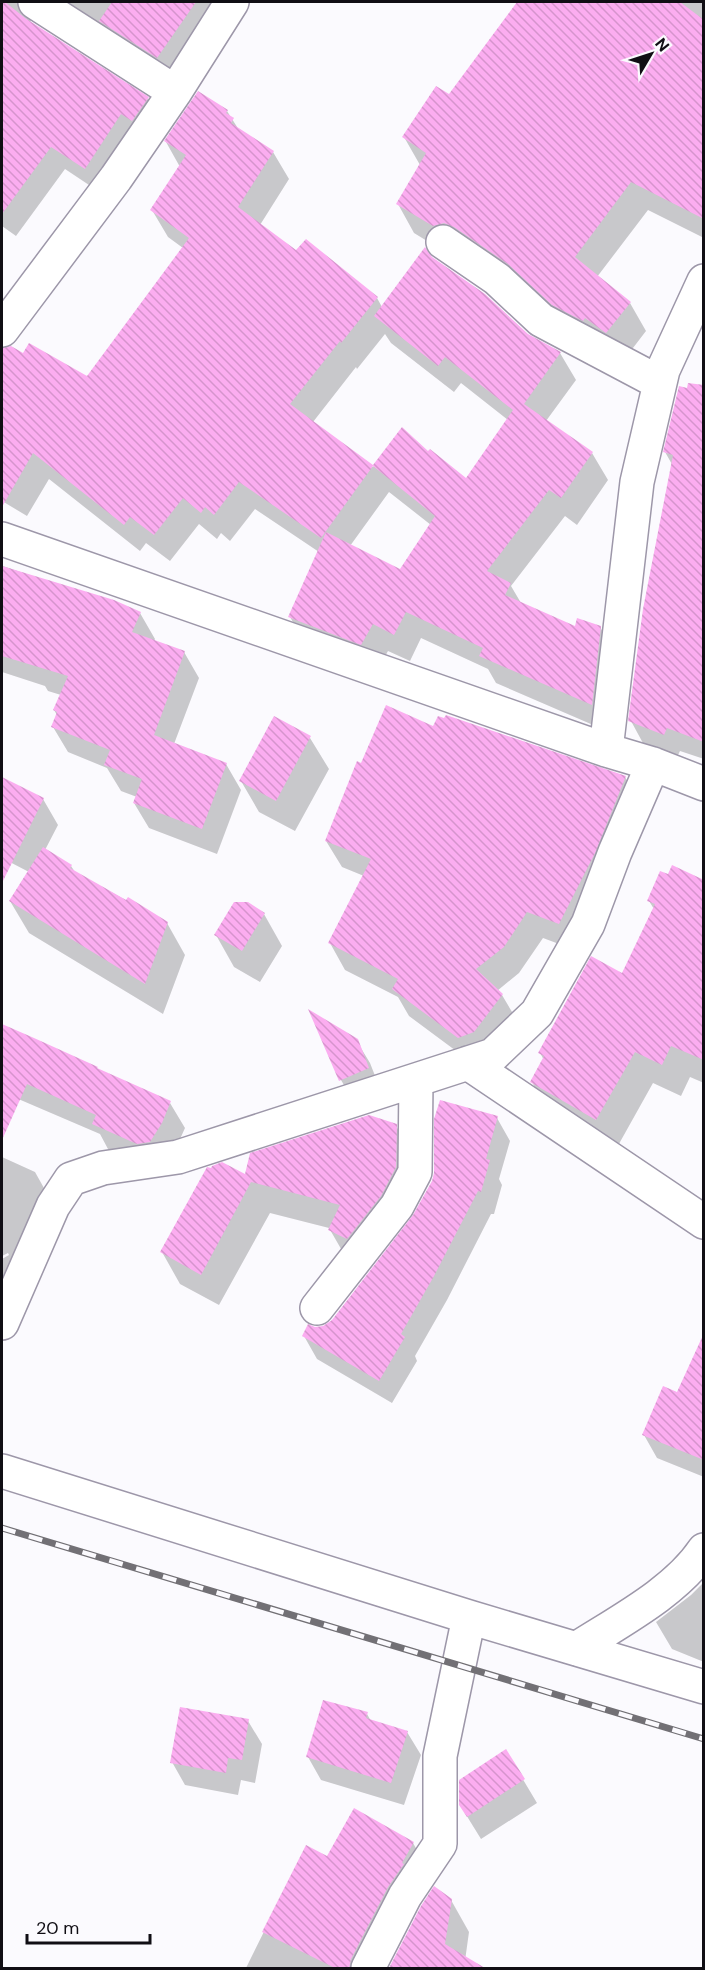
<svg xmlns="http://www.w3.org/2000/svg" width="705" height="1970" font-family="'DM Sans',sans-serif">
<style>
.shadow{fill:#0003;fill-rule:evenodd}
.building{fill:url(#building-back-hatch)}
.lines{fill:none;stroke-linecap:round;stroke-linejoin:round}
.minor-casing{stroke:#9d97a9;stroke-width:36}
.minor{stroke:#fff;stroke-width:33}
.rail-casing{stroke:#727075;stroke-width:7}
.rail{stroke:#fbfafe;stroke-width:4.5;stroke-dasharray:14;stroke-linecap:butt}
</style>
<defs>
<pattern id="building-back-hatch" width="6" height="6" patternUnits="userSpaceOnUse" patternTransform="scale(1.5)"><rect width="6" height="6" fill="#fbadf0"/><path d="M-1 5l2 2M0 0l6 6M5-1l2 2" fill="none" stroke="#d694cd"/></pattern>
</defs>
<rect width="100%" height="100%" fill="#fbfafe"/>
<path class="shadow" d="M2,2H217L171,81L32,16L30,23L147,98L161,122L98,191L65,169L16,236L2,226Z
M519,2H550L555,5V2H704V238L648,210L597,277L630,303L646,331L623,361L414,233L398,204L420,165L404,137L449,96Z
M198,93L227,111L239,130L273,152L289,179L260,225L297,252L377,298L382,307L431,259L528,335L560,353L576,380L546,421L592,453L608,480L577,525L565,516L511,586L521,603L575,628L600,627L616,654L607,731L496,683L488,669L421,638L410,661L388,651L377,671L306,644L290,617L319,552L255,509L230,541L221,533L217,539L199,524L170,561L146,543L140,551L49,479L27,516L2,501V350L24,355L88,378L183,248L168,237L152,210L180,167L166,142ZM385,334L391,343L454,392L461,383L508,420L467,480L428,453L402,429L373,467L313,422L356,367L357,369ZM389,492L431,525L400,571L350,546Z
M704,394V759L680,751L677,757L644,745L631,721L673,466L665,452Z
M3,566L140,613L155,639L154,641L184,652L199,678L174,744L226,764L241,790L217,854L149,828L134,803L137,797L121,791L107,768L68,752L53,727L57,715L54,710L61,695L48,691L45,686L2,672V572Z
M275,718L310,738L329,769L295,831L259,812L241,781Z
M434,728L625,777L640,803L575,950L543,938L519,973L497,991L502,995L518,1022L475,1065L409,1016L398,997L345,970L330,943L364,876L342,867L326,841L361,765Z
M2,778L43,799L58,825L45,850L71,866L75,872L167,923L185,955L163,1014L29,933L10,901L29,872L2,858Z
M661,873L704,988V1083L690,1077L681,1096L653,1083L615,1151L550,1114L532,1082L544,1060L540,1053L623,975L654,909L649,901Z
M264,914L282,946L260,982L234,967L216,935Z
M2,1026L33,1039L170,1103L185,1128L176,1148L153,1169L108,1149L100,1134L2,1092Z
M356,1040L370,1063L381,1091L354,1102L341,1080Z
M497,1118L510,1141L499,1179L502,1185L494,1214H491L447,1300L415,1356L417,1361L392,1403L317,1359L304,1336L315,1328L324,1327L333,1321Z
M396,1126L414,1157L348,1261L329,1228L270,1213L219,1305L180,1284L162,1252L246,1176Z
M2,1157L35,1172L49,1197L2,1290V1259L9,1255L8,1253L2,1256Z
M704,1378V1477L657,1458L644,1435L677,1394Z
M704,1582V1662L672,1649L656,1622L691,1595Z
M367,1714L371,1721L407,1732L421,1755L404,1805L321,1780L308,1757Z
M248,1721L262,1744L255,1783L241,1780L238,1795L185,1785L172,1762Z
M506,1751L537,1803L481,1839L460,1805Z
M413,1843L426,1866L371,1968H246L306,1847L327,1858Z
M451,1900L469,1932L464,1968H390L422,1906Z"/>
<path class="building" d="M2,2H5L25,18L149,97L132,121L121,114L85,169L51,147L2,214Z
M112,2H196L157,58L99,21Z
M517,2H680L704,20V219L631,182L575,257L631,302L606,333L585,318L583,321L552,305L508,264L454,227L444,223L433,226L396,204L426,153L402,137L436,86L449,94Z
M198,91L228,110L226,113L234,118L231,123L274,151L238,207L296,250L306,239L378,297L341,343L340,341L290,404L373,465L402,427L428,451L430,449L466,478L513,410L445,357L438,366L374,316L425,247L432,257L485,294L528,334L561,352L524,404L593,452L561,498L549,490L487,571L511,583L505,595L575,626L577,618L601,626L592,705L479,656L483,648L406,612L394,635L373,624L361,645L288,617L326,532L400,569L435,516L373,466L321,538L239,482L214,515L205,507L201,513L183,498L154,535L130,517L124,525L33,453L2,507V348L11,346L23,353L29,343L87,376L189,238L150,210L186,155L164,141Z
M688,383L704,385V742L667,728L664,735L628,721L643,609L673,455L663,452L679,386L687,388Z
M2,566L114,600L141,612L132,632L185,651L154,735L227,763L202,829L133,803L142,779L104,765L110,750L51,727L57,712L53,710L68,676L2,656Z
M386,705L433,726L438,716L444,718L446,715L626,776L595,853L559,924L527,912L504,947L476,969L503,994L474,1032L458,1038L392,989L398,979L328,943L371,859L325,841L357,761L361,763Z
M274,716L311,736L276,801L239,781Z
M2,777L44,798L2,883Z
M43,847L72,865L70,868L126,900L128,897L168,922L145,984L9,901Z
M672,865L704,880V1060L671,1046L662,1065L635,1052L596,1120L530,1082L544,1056L538,1053L591,956L622,973L655,904L647,901L660,871L668,874Z
M234,902H248L265,913L242,951L214,935Z
M308,1009L358,1039L369,1068L339,1081Z
M2,1024L34,1038L98,1067L97,1068L171,1101L162,1123L150,1142L137,1144L92,1124L96,1115L27,1084L2,1140Z
M440,1100L498,1116L486,1159L490,1160L481,1192L478,1191L434,1276L401,1334L405,1337L379,1381L302,1336L308,1324L315,1327L323,1326L332,1320L413,1215L432,1181L434,1173V1119Z
M369,1115L397,1124L396,1167L381,1196L347,1239L328,1230L340,1205L251,1182L201,1275L160,1252L207,1167L211,1168L212,1166L222,1162L245,1174L250,1153Z
M704,1333V1460L642,1435L663,1386L677,1392Z
M323,1700L368,1712L366,1718L408,1731L391,1783L306,1757Z
M180,1707L249,1719L242,1760L228,1758L226,1773L170,1763Z
M506,1749L525,1779L467,1817L459,1805V1780Z
M354,1808L414,1842L402,1863L404,1864L388,1887L351,1959L349,1968H335L262,1932L306,1845L327,1856Z
M434,1886L452,1899L445,1944L485,1968H389L421,1906Z"/>
<g class="lines">
<g class="minor-casing">
<path id="minor" d="M35,2L175,92
M443,242L497,279L541,320L660,383
M2,330L116,178L175,92L232,2
M2,539L606,750L653,764L704,784
M606,750L637,482L663,370L704,281
M468,1063L704,1222
M317,1308L397,1206L415,1172L416,1080
M2,1323L53,1206L71,1179L103,1168L178,1157L493,1055L537,1013L588,924L615,852L653,764
M2,1471L469,1617L704,1687
M576,1649C618,1622 676,1592 704,1550
M368,1968L405,1896L440,1844V1756L469,1617"/>
</g>
<use href="#minor" class="minor"/>
<g class="rail-casing">
<path id="rail" d="M2,1528L704,1739"/>
</g>
<use href="#rail" class="rail"/>
</g>
<rect width="705" height="1970" fill="none" stroke="#100e14" stroke-width="6"/>
<g transform="translate(651 54) rotate(51)" stroke="#fbfafe" stroke-width="4.5" paint-order="stroke">
<path d="M0-4.5L10 22L0 15L-10 22Z" fill="#100e14"/>
<text y="-9" font-size="16" font-weight="bold" text-anchor="middle" fill="#100e14">N</text>
</g>
<path d="M27 1934v9h123v-9" fill="none" stroke="#100e14" stroke-width="3"/>
<text x="36" y="1934" font-size="18" fill="#100e14" stroke="#fbfafe" stroke-width="4.5" paint-order="stroke">20 m</text>
</svg>
